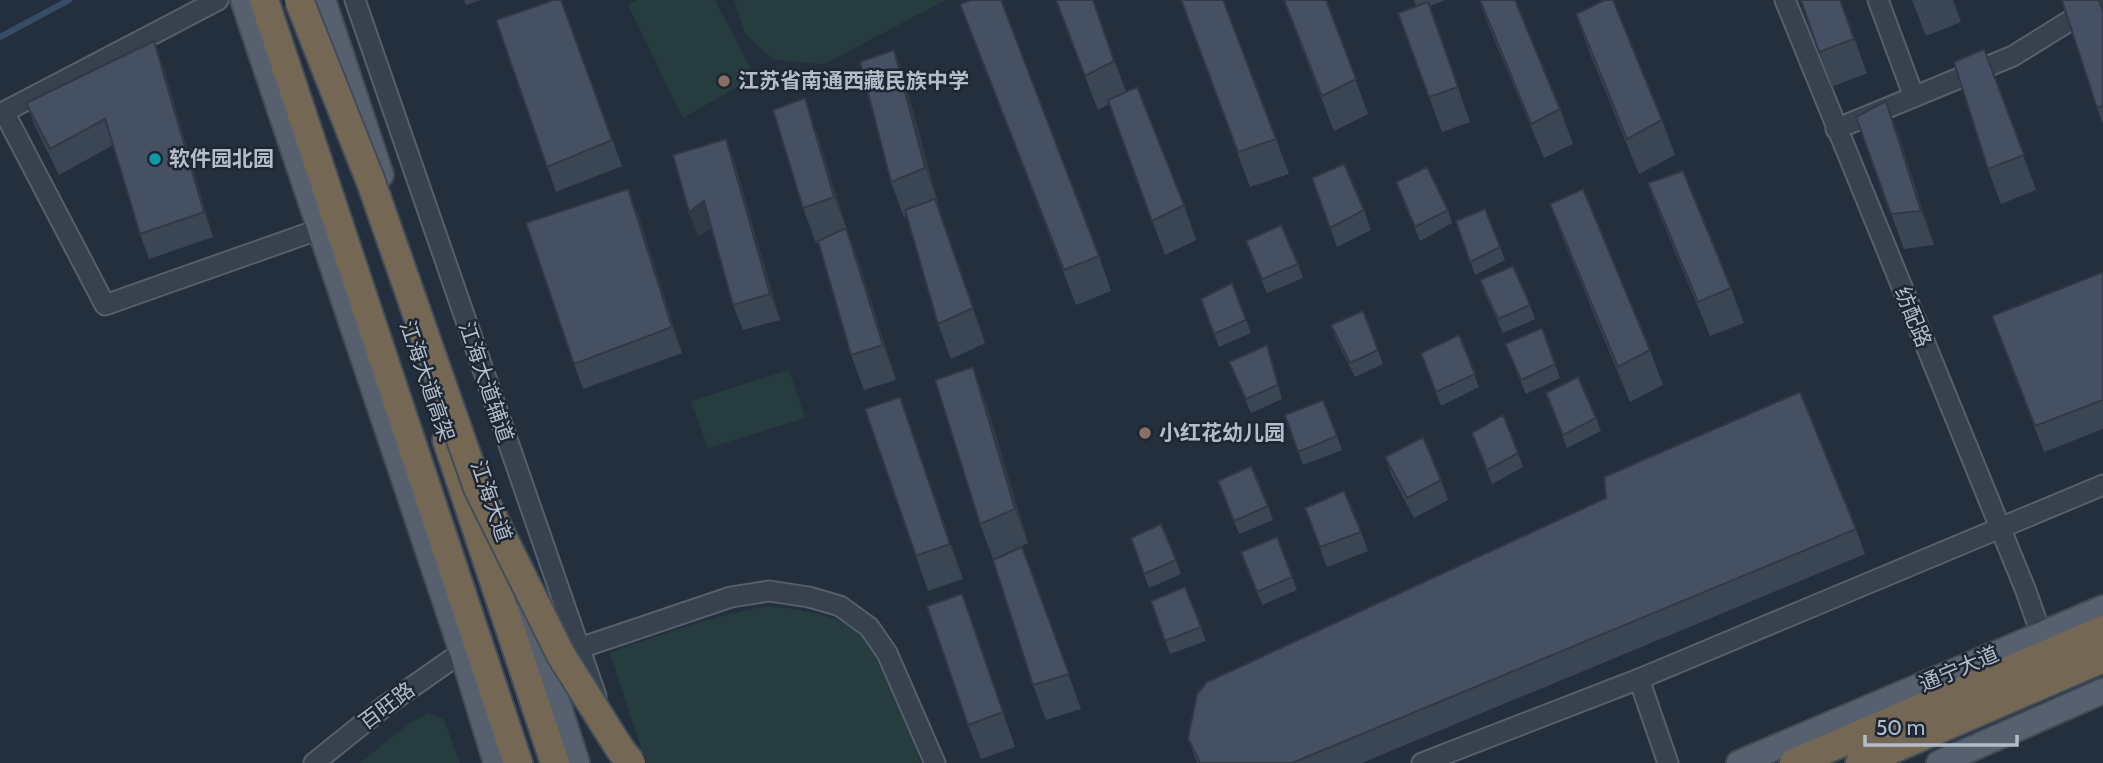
<svg xmlns="http://www.w3.org/2000/svg" width="2103" height="763" font-family="Cabin,'Noto Sans SC',sans-serif">
<style>
.green{fill:#263c3f}
.lines{fill:none;stroke-linecap:round;stroke-linejoin:round}
.stream{stroke:#394c67;stroke-width:6}
.minor-casing{stroke:#565f6c;stroke-width:23}
.major-casing{stroke:#414a57;stroke-width:28}
.highway-casing{stroke:#434c59;stroke-width:32}
.minor{stroke:#38414e;stroke-width:19}
.major{stroke:#56606e;stroke-width:24}
.highway{stroke:#746855;stroke-width:28}
.highway-bridge-casing{stroke:#434c59;stroke-width:32;stroke-linecap:butt}
.highway-bridge{stroke:#746855;stroke-width:28}
.wall{fill:#3b4654}
.shaded-wall{fill:#303945}
.building{fill:#455162;stroke:#303945;stroke-width:2}
.education-dot{fill:#8d6e63;stroke:#1d2633;stroke-width:2.5}
.culture-dot{fill:#0f9aa8;stroke:#1d2633;stroke-width:2.5}
.labels{text-anchor:middle;stroke-width:5;stroke-linejoin:round;paint-order:stroke}
.poi-label{font-size:21px;font-weight:bold;fill:#b4bcc9;stroke:#1d2633;text-anchor:start}
.street-label{font-size:21px;fill:#b4bcc9;stroke:#1d2633}
</style>
<rect width="100%" height="100%" fill="#242f3e"/>
<path class="green" d="M637,0H715L755,77L683,118L628,5Z
M734,0H946L824,64L774,60L745,34Z
M789,370L805,418L708,448L691,401Z
M767,606C797,609 829,613 855,629C883,646 913,731 920,763H646L610,653C662,634 712,616 767,606Z
M428,713L443,718L460,763H360L411,722Z"/>
<g class="lines">
<path class="stream" d="M0,37L69,0"/>
<g class="minor-casing">
<path id="minor" d="M355,0L596,696
M1785,0L2026,591L2041,634
M1878,0L1914,97
M4,112L105,305L320,229
M0,114L218,0
M1836,129L2013,56L2103,0
M580,648L731,597L769,591L809,597L840,606L869,627L887,653L935,763
M1639,679L1668,763
M314,763L385,706L462,652
M1422,763L1639,679L2103,485"/>
</g>
<g class="major-casing">
<path id="major" d="M243,0L462,652L496,763
M323,0L381,175
M528,610L577,763
M1739,763L2103,608
M1939,763L2103,691"/>
</g>
<g class="highway-casing">
<path id="highway" d="M264,0L518,763
M447,440L555,763
M1794,763L2103,630
M1860,763L2103,658"/>
</g>
<use href="#minor" class="minor"/>
<use href="#major" class="major"/>
<use href="#highway" class="highway"/>
<g class="highway-bridge-casing">
<path id="highway-bridge" d="M299,0L371,182L478,488L561,655L620,749L631,763"/>
</g>
<use href="#highway-bridge" class="highway-bridge"/>
</g>
<path class="wall" d="M464,0H481L466,5Z
M561,0L622,166L556,192L496,20Z
M1055,0H1093L1126,92L1184,205L1196,240L1165,255L1109,104L1098,110Z
M1181,0L1276,139L1289,174L1250,187Z
M1283,0H1326L1368,114L1334,131Z
M1414,0H1445L1430,6L1470,122L1442,132L1398,13L1416,6Z
M1479,0L1560,109L1573,144L1544,158L1489,27Z
M1801,0H1840L1867,73L1832,87Z
M1912,0H1953L1961,22L1926,36Z
M960,4L1099,256L1111,291L1076,305Z
M2103,11V124L2097,108Z
M1576,14L1662,120L1675,155L1639,174L1588,49Z
M1984,49L2036,190L2001,204L1988,169Z
M163,66L213,237L149,259L140,234L113,145L59,175L36,128L26,103Z
M906,85L938,203H937L985,343L951,359L938,324L907,216L904,217L891,182Z
M1856,117L1899,136L1934,245L1904,249Z
M817,133L847,230L859,263L896,380L864,390L851,355L818,242L816,243L803,208Z
M726,139L735,164L780,320L743,330L733,305L712,227L698,237Z
M1312,178L1364,210L1371,230L1337,247Z
M1396,182L1448,210L1452,223L1420,241Z
M1648,183L1731,288L1744,323L1710,336L1661,218Z
M1550,204L1650,350L1663,385L1630,402L1563,239Z
M638,214L682,353L583,389L574,364Z
M1456,221L1500,247L1505,260L1475,275Z
M1251,255L1298,264L1303,278L1267,293Z
M2103,272V429L2044,452L1992,316Z
M1480,280L1530,305L1535,319L1503,333L1485,294Z
M1232,283L1251,333L1219,347L1201,299Z
M1363,311L1383,364L1355,377L1336,339L1331,325Z
M1542,328L1560,378L1526,394L1505,344Z
M1459,335L1479,387L1441,406L1421,353Z
M1272,359L1282,399L1251,413L1229,362Z
M1546,393L1596,418L1601,431L1567,448Z
M900,397L963,579L928,591L916,556Z
M986,402L1028,543L993,559L980,524Z
M1285,415L1337,436L1342,450L1303,465Z
M1477,446L1518,453L1523,467L1492,484Z
M1385,457L1441,480L1448,500L1414,518L1392,476Z
M1218,481L1268,506L1273,520L1239,534Z
M1305,508L1361,532L1368,551L1327,567Z
M1856,529L1865,554L1362,763H1197L1188,738Z
M1277,537L1297,590L1262,605L1241,552Z
M1131,538L1176,560L1181,574L1149,588Z
M1022,547L1081,709L1046,720L1033,685Z
M1185,587L1206,641L1170,654L1151,601Z
M962,594L1015,747L981,759L968,725Z"/>
<path class="shaded-wall" d="M1428,2L1441,36L1470,122L1458,87Z
M154,41L163,66L213,237L204,212Z
M894,50L906,85L938,203L925,168Z
M805,98L817,133L847,230L859,263L896,380L883,345L847,230L834,197Z
M1886,101L1899,136L1934,245L1921,211Z
M726,139L735,164L780,320L770,294Z
M628,189L638,214L682,353L672,327Z
M935,199L948,233L985,343L973,308Z
M704,201L713,226L698,237L689,212Z
M1267,345L1272,359L1282,399L1278,385Z
M973,367L986,402L1028,543L1015,509Z
M900,397L913,432L963,579L950,544Z"/>
<path class="building" d="M554,0H561L612,140L547,167L496,20Z
M972,0H1001L1099,256L1064,270L960,4Z
M1056,0H1093L1114,61L1085,76Z
M1181,0H1223L1276,139L1238,152Z
M1284,0H1326L1356,79L1322,96Z
M1480,0H1515L1560,109L1531,124Z
M1605,0H1613L1662,120L1627,139L1576,14Z
M1801,0H1840L1854,39L1819,52Z
M2064,0H2099L2103,11V106L2097,108L2062,1Z
M1428,2L1458,87L1429,97L1398,13Z
M154,41L204,212L140,234L105,119L50,149L26,103Z
M1984,49L2024,155L1988,169L1954,62Z
M894,50L925,168L891,182L860,62Z
M1137,87L1184,205L1152,221L1108,100Z
M805,98L834,197L803,208L773,110Z
M1886,101L1921,211L1891,214L1856,117Z
M726,139L770,294L733,305L704,201L689,212L673,155Z
M1344,164L1364,210L1330,228L1312,178Z
M1427,167L1448,210L1415,227L1396,182Z
M1683,171L1731,288L1698,302L1648,183Z
M628,189L672,327L574,364L526,223Z
M1583,189L1650,350L1618,367L1550,204Z
M935,199L973,308L938,324L905,210Z
M1485,209L1500,247L1470,262L1456,221Z
M1281,225L1298,264L1262,279L1246,241Z
M846,228L883,345L851,355L818,241Z
M1513,266L1530,305L1498,319L1480,280Z
M2103,272V400L2035,426L1992,316Z
M1232,283L1246,320L1214,334L1201,299Z
M1363,311L1378,350L1350,363L1331,325Z
M1542,328L1555,364L1521,380L1505,344Z
M1459,335L1475,374L1436,392L1421,353Z
M1267,345L1278,385L1246,399L1229,362Z
M973,367L1015,509L980,524L935,380Z
M1578,377L1596,418L1563,435L1546,393Z
M1800,392L1856,529L1292,763H1200L1188,738L1197,694L1207,682L1606,498L1604,477Z
M900,397L950,544L916,556L865,409Z
M1323,400L1337,436L1298,452L1285,415Z
M1503,415L1518,453L1487,470L1472,433Z
M1423,437L1441,480L1407,498L1385,457Z
M1251,466L1268,506L1234,521L1218,481Z
M1344,491L1361,532L1320,547L1305,508Z
M1161,524L1176,560L1144,574L1131,538Z
M1277,537L1292,577L1257,592L1241,552Z
M1022,547L1069,674L1033,685L993,560Z
M1185,587L1201,627L1165,641L1151,601Z
M962,594L1003,712L968,725L927,606Z"/>
<g class="education-dot">
<circle cx="724" cy="81" r="7"/>
<circle cx="1145" cy="433" r="7"/>
</g>
<circle class="culture-dot" cx="155" cy="159" r="7"/>
<g class="labels">
<g class="poi-label">
<text x="738" y="88">江苏省南通西藏民族中学</text>
<text x="169" y="166">软件园北园</text>
<text x="1159" y="440">小红花幼儿园</text>
</g>
<g class="street-label">
<text transform="translate(1913 317) rotate(68)" y="7">纺配路</text>
<text transform="translate(427 381) rotate(71)" y="7">江海大道高架</text>
<text transform="translate(486 382) rotate(71)" y="7">江海大道辅道</text>
<text transform="translate(491 501) rotate(71)" y="7">江海大道</text>
<text transform="translate(1959 669) rotate(-23)" y="7">通宁大道</text>
<text transform="translate(387 706) rotate(-37)" y="7">百旺路</text>
</g>
</g>
<path d="M1865 735v10h152v-10" fill="none" stroke="#b4bcc9" stroke-width="3.5"/>
<text x="1876" y="735" font-size="21" fill="#b4bcc9" stroke="#1d2633" stroke-width="5" paint-order="stroke">50 m</text>
</svg>
